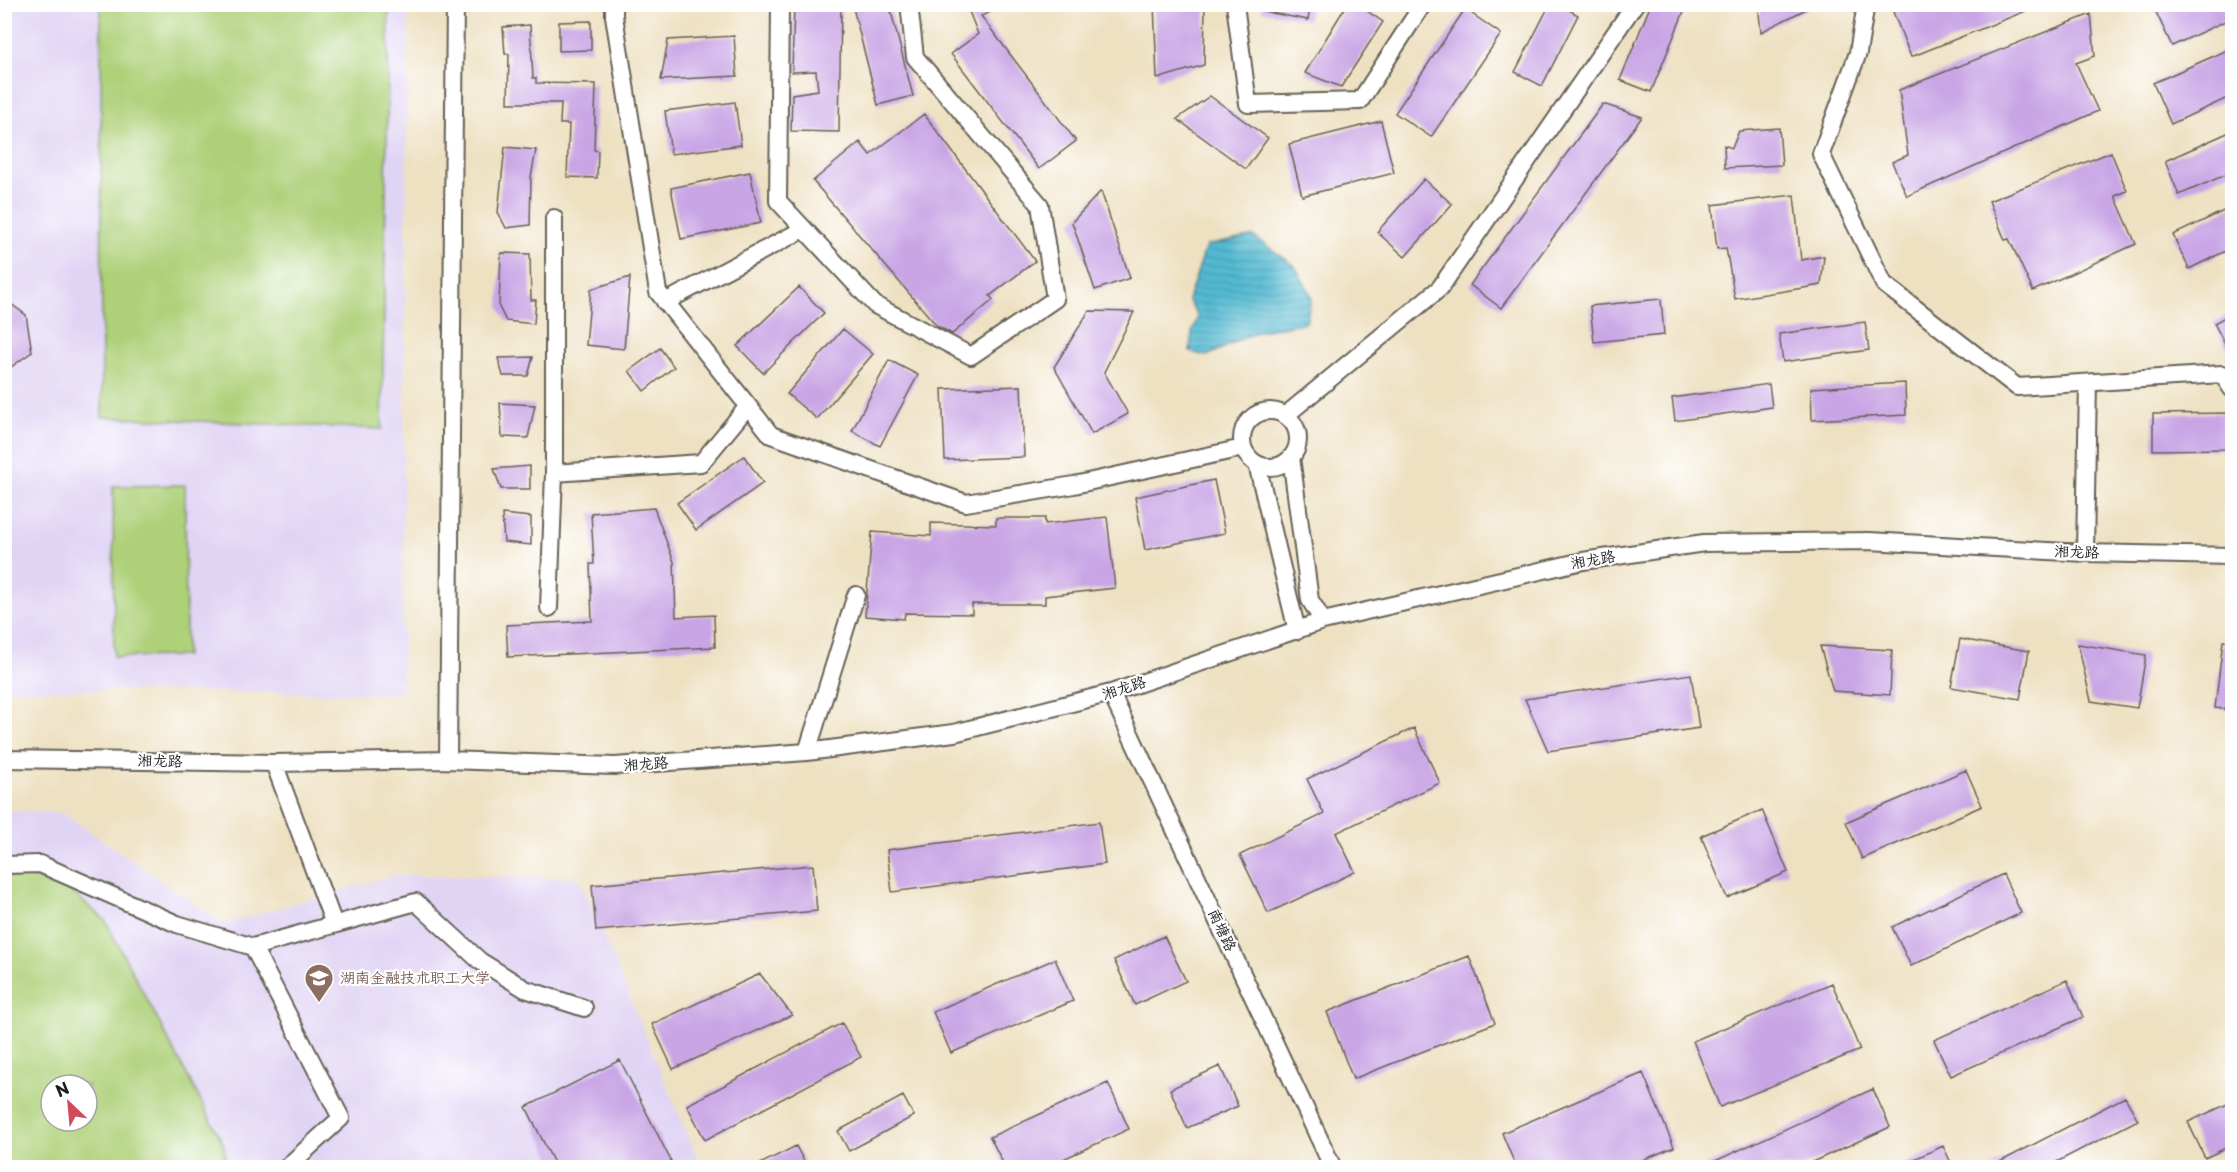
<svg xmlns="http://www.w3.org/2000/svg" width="2237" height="1172" font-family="'Playpen Sans','LXGW WenKai TC',sans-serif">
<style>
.built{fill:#e0d4f4;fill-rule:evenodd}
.green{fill:#add078;stroke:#64764a;stroke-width:1.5;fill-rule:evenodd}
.water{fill:url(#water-rules);stroke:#376a76;stroke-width:1.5}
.building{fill:#c9a5e5}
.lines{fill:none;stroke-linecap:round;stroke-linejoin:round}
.minor-casing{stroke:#666156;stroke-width:20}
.minor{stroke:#fff;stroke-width:16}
.labels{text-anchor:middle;stroke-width:4.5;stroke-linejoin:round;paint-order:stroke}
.street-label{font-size:15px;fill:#1c1c1c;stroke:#fff}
.education-label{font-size:15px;fill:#785e54;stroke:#fff;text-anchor:start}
</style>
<defs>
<pattern id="water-rules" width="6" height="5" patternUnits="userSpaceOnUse" patternTransform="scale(1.5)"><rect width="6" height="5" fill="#52b9d1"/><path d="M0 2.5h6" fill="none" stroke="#479eb3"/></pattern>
</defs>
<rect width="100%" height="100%" fill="#fff"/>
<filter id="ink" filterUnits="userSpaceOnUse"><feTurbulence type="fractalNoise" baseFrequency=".0167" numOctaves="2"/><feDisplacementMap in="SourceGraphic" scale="12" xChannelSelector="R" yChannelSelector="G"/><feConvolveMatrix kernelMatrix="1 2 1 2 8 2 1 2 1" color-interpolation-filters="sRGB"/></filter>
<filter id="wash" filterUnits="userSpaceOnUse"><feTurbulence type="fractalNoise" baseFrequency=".008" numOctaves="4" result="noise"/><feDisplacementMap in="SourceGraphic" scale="24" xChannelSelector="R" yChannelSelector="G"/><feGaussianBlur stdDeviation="1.35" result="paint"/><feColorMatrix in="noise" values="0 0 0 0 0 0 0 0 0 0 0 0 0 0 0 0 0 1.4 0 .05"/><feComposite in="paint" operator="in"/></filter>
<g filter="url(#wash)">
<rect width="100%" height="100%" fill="#eee1c2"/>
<path class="built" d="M5,5H408L402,694L5,689Z
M5,811L63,813L224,924L395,875L579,878L701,1167L5,1168ZM51,1085H87V1121H51Z"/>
<path class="green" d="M101,5H389L382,429L102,417Z
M185,485L186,656L114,657L113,486Z
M5,875L56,879L105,920L224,1145L226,1167L5,1168ZM51,1085H87V1121H51Z"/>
<path class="water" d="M1253,236L1294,265L1312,296L1306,322L1256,332L1207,356L1190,352L1192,333L1198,316L1188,300L1206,246Z"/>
<g id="blocks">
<path class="building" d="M794,4H841L839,132L791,131L792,94L818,90L816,71L792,72Z
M852,4H889L913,96L878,105Z
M966,4H1009L981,16L1076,141L1039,169L951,54L978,34Z
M1154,4H1205L1204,65L1157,79Z
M1262,4H1311L1308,20L1262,11Z
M1347,4H1357L1383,22L1341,87L1305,73Z
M1550,4H1558L1578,15L1542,86L1515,72Z
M1651,4H1687L1651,92L1620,80Z
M1758,4H1816L1761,32Z
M1910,4H2041V5L1911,57L1893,12Z
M2173,4H2232V18L2172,46L2156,12Z
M1465,9L1501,34L1431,137L1395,113Z
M2091,14L2095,56L2076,63L2098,111L1907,196L1892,162L1908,155L1899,90Z
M591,21V50L559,51V22Z
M530,25L533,78H536V83L596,84L594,150L598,151L597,178L567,177L569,124H560L561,103H508L509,54H505L503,27Z
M734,36L737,76L661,80L668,40Z
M2232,48V96L2171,124L2153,83Z
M1210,96L1268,138L1246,169L1177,119Z
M735,102L741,145L671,154L665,111Z
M1603,104L1642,117L1501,308L1470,285Z
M924,114L1035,261L990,296L993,300L952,334L937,326L813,181L860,142L870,155Z
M1381,121L1394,173L1302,196L1289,144Z
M1779,128L1782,165L1725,168L1724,145L1732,148L1739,131Z
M2232,131V172L2179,195L2165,161Z
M505,147L536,150L531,177L530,225L506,228L498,212Z
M2111,152L2127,191L2115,196L2136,244L2033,291L2009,239L2005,240L1989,201Z
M750,172L761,223L681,239L671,188Z
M1424,179L1452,204L1405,257L1377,232Z
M1101,191L1130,278L1095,290L1072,222Z
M1794,195L1801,260L1824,256L1821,285L1735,299L1726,248L1717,249L1712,205Z
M2232,207V248L2189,269L2173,235Z
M501,253L530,254L531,300H536L534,324L506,321L499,307Z
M630,277L624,349L586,345L591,289Z
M799,287L824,313L763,373L737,346Z
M4,299L26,315L32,352L4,372Z
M1661,299L1664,335L1594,342L1590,306Z
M1089,311L1134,312L1104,372L1128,414L1092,434L1054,367Z
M2232,313V358L2214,323Z
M1865,322L1869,350L1783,362L1779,334Z
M843,329L873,354L817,419L787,394Z
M660,348L674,367L644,391L629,371Z
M533,357L528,376H503L498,358Z
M889,360L918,375L880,446L852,431Z
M1905,383L1906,415L1812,420L1811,388Z
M1769,384L1772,407L1675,421L1672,398Z
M1021,386L1024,457L945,460L942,389Z
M500,403L535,405L528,438L502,437Z
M2232,413V449L2153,450V414Z
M744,456L763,483L696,530L677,503Z
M530,466V489H501L494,469Z
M1214,480L1225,533L1145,550L1135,497Z
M654,508L674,562L676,617L714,615L715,647L508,657L506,625L592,621L590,564H594L591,513Z
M502,514L531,517V545L504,542Z
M1107,517L1115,588L1045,596V604H972V614L905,613L904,619L865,616L872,532L931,536V523L996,525V518H1045V524Z
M1960,639L2029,651L2020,699L1951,687Z
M2223,641L2232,642V710L2215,708Z
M2078,644L2146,655L2137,708L2091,701Z
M1820,646L1892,650L1890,695L1833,691Z
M1691,674L1699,728L1548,751L1525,699Z
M1414,728L1440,783L1336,833L1355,872L1268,913L1240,855L1324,814L1307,779Z
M1966,770L1982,806L1862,859L1846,822Z
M1762,810L1788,872L1727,898L1701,836Z
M1099,822L1105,864L892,892L887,850Z
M813,865L817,911L596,931L592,885Z
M2003,874L2021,913L1911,966L1892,927Z
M1164,936L1186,981L1135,1005L1114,960Z
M1469,956L1495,1023L1353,1079L1327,1012Z
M1055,959L1073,1001L951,1053L933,1012Z
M760,974L792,1015L673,1069L652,1024Z
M2067,980L2083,1017L1951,1076L1934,1040Z
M1832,983L1860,1050L1720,1107L1693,1041Z
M842,1023L861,1057L705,1140L687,1105Z
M620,1060L674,1167H556L526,1107Z
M1220,1066L1238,1106L1187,1128L1170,1089Z
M1643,1073L1674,1147L1626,1167H1516L1502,1133Z
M1108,1083L1129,1129L1046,1167H1005L990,1137Z
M1873,1089L1890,1127L1801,1167H1702Z
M903,1096L914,1116L849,1151L838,1131Z
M2125,1097L2138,1120L2047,1167H1990Z
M2232,1102V1145L2205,1158L2188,1122Z
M796,1146L807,1167H754Z
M1943,1146L1953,1167H1897Z"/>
</g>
</g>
<g filter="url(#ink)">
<use href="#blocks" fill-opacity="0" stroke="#666156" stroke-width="1.5"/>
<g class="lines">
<g class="minor-casing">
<path id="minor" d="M614,4V16L658,292L771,435L966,503L1074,485L1243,448
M780,4L778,201L875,305L971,356L1055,299L1040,205L915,57L909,4
M1235,4L1248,104L1360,101L1423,4
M1866,4L1858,53L1821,154L1884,284L2017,387L2222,374L2232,389
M665,302L804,229
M1242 439a28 28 0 1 1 56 0a28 28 0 1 1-56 0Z
M1286,415L1440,288L1635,4
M1291,457L1310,600L1323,621
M1257,464L1297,631
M554,473L701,463L748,406
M2085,553L2088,383
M549,608L554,473V218
M1111,693L1333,1168
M807,752L856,595
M4,759L274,763L448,760L615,766L807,752L954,733L1111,693L1323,621L1583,561L1704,543L1869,541L2085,553L2232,556
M448,760L455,4
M274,763L334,924
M4,865L40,864L177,924L253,947L416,902L480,961L525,989L584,1008
M253,947L341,1118L286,1168"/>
</g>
<use href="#minor" class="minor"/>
</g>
</g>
<defs>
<g id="school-pin" transform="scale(1.5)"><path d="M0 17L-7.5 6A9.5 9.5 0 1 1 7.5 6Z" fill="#8d6e63" stroke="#fff"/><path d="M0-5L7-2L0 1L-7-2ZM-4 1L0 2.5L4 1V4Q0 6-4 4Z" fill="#fff"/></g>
</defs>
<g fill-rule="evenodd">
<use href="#school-pin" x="319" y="978"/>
</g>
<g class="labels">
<g class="street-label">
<text transform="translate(2077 552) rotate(2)" y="5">湘龙路</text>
<text transform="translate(1593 560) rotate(-10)" y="5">湘龙路</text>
<text transform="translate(1124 688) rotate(-18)" y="5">湘龙路</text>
<text transform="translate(160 761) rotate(1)" y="5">湘龙路</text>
<text transform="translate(646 764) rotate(-4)" y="5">湘龙路</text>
<text transform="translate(1222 930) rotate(65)" y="5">南塘路</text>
</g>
<g class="education-label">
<text x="340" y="983">湖南金融技术职工大学</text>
</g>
</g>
<rect width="2237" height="1172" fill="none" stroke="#fff" stroke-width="24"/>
<g transform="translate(69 1103) rotate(334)"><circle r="28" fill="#ffffff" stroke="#a4a4a4" stroke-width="1.5"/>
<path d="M0-4.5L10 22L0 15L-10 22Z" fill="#d1495b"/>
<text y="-9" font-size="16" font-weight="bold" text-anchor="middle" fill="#1c1c1c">N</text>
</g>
</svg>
